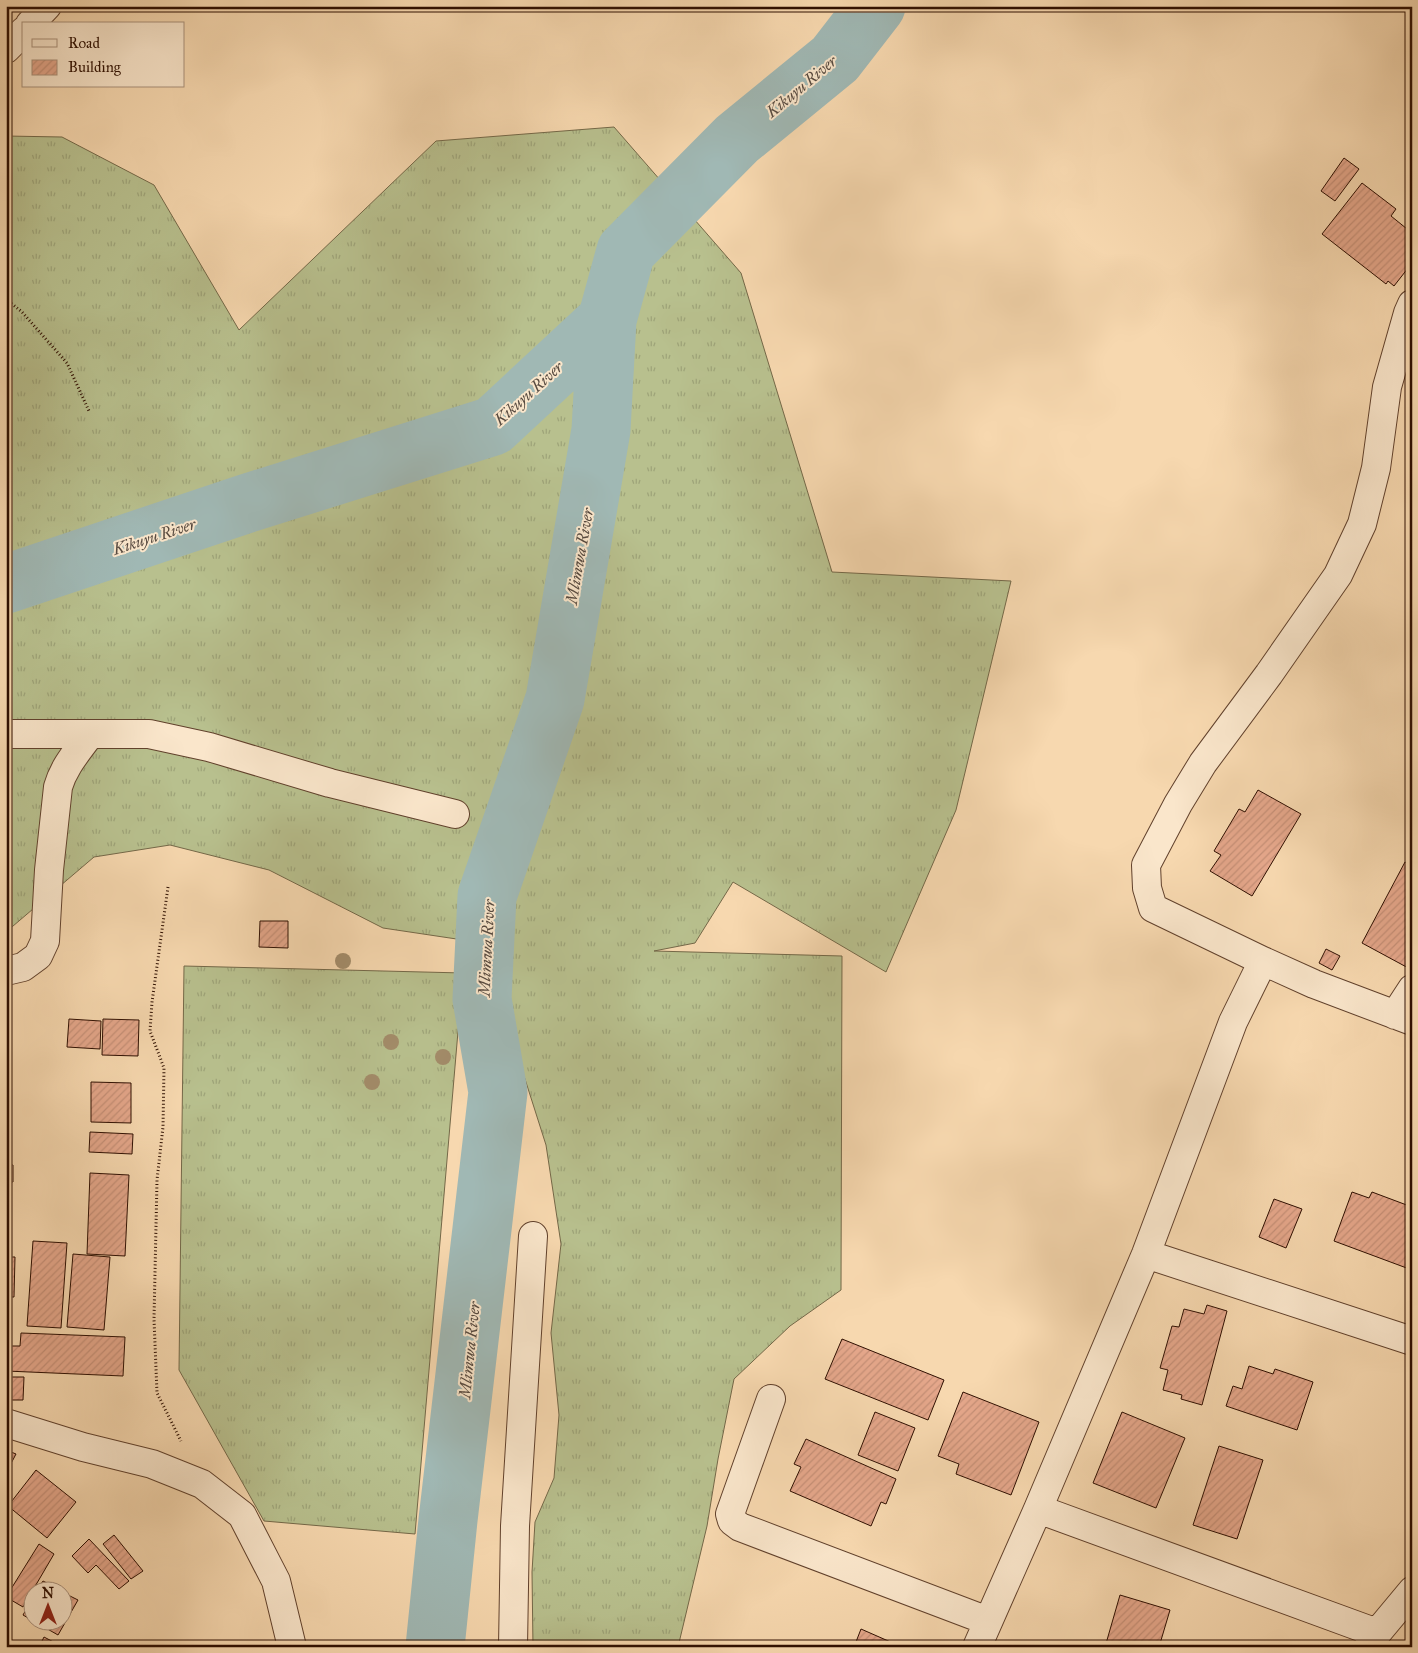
<svg xmlns="http://www.w3.org/2000/svg" width="1418" height="1653" font-family="'IM FELL Great Primer',serif">
<style>
.grass{fill:url(#grass-tufts);stroke:#746848}
.lines{fill:none;stroke-linecap:round;stroke-linejoin:round}
.river{stroke:#a0b8b4;stroke-width:59}
.building{fill:url(#building-hatch);stroke:#2f0f01}
.street-casing{stroke:#61412c;stroke-width:30}
.path{stroke:#2f0f01;stroke-width:3;stroke-dasharray:1 2.5;stroke-linecap:butt}
.street{stroke:#fae6cb;stroke-width:28}
.tree{fill:#a38c6a}
.labels{text-anchor:middle;stroke-width:4;stroke-linejoin:round;paint-order:stroke}
.water-label{font-size:16px;font-style:italic;fill:#574a40;stroke:#fae6cb}
</style>
<defs>
<pattern id="grass-tufts" width="24" height="20" patternUnits="userSpaceOnUse" patternTransform="scale(1.25)"><rect width="24" height="20" fill="#b8c08e"/><path d="M3 7l-1-3M5 7V3M7 7l1-3M15 17l-1-3M17 17v-4M19 17l1-3" fill="none" stroke="#9ea479"/></pattern>
<pattern id="building-hatch" width="6" height="6" patternUnits="userSpaceOnUse" patternTransform="scale(1.25)"><rect width="6" height="6" fill="#e5a78b"/><path d="M-1 1l2-2M0 6l6-6M5 7l2-2" fill="none" stroke="#c58f76"/></pattern>
</defs>
<rect width="100%" height="100%" fill="#f7d8af"/>
<filter id="stains"><feTurbulence type="fractalNoise" baseFrequency=".004" numOctaves="4"/><feColorMatrix values="0 0 0 0 .2 0 0 0 0 .09 0 0 0 0 .02 0 0 0 .5 -.17"/></filter>
<radialGradient id="worn" r=".72"><stop offset=".6" stop-color="#630" stop-opacity="0"/><stop offset="1" stop-color="#630" stop-opacity=".3"/></radialGradient>
<path class="grass" d="M614,127L741,273L832,572L1011,581L956,810L886,972L733,882L695,943L654,951L842,956L841,1290L790,1326L734,1379L718,1459L707,1526L678,1647H533L532,1572L535,1522L554,1478L559,1415L551,1333L561,1244L546,1145L510,1032L508,948L510,947L383,928L269,870L170,845L94,857L6,932V136L62,137L154,185L239,330L436,141Z
M184,966L463,973L415,1534L264,1521L179,1370Z"/>
<g class="lines">
<path class="river" d="M6,584L248,503L493,426L607,320L626,251L737,139L835,59L876,6
M435,1647L448,1520L498,1092L482,999L487,896L555,699L601,430L607,320"/>
</g>
<path class="building" d="M1344,158L1359,169L1335,201L1321,191Z
M1362,183L1396,209L1391,216L1412,233V263L1394,286L1388,281L1386,284L1322,234Z
M1258,790L1301,814L1252,896L1210,871L1221,855L1214,851L1239,809L1245,812Z
M1405,862L1412,866V970L1362,943Z
M260,921H288V948L259,947Z
M1326,949L1340,956L1332,970L1319,963Z
M69,1019L101,1021L100,1049L67,1047Z
M103,1019L139,1020L138,1056L102,1055Z
M91,1082L131,1083V1123L91,1122Z
M90,1132L133,1134L132,1154L89,1152Z
M6,1164L13,1165V1182H6Z
M90,1173L129,1175L125,1256L87,1254Z
M1352,1192L1369,1198L1372,1192L1412,1207V1270L1334,1241Z
M1274,1199L1302,1209L1286,1248L1259,1237Z
M33,1241L67,1243L61,1328L27,1326Z
M73,1254L110,1257L104,1330L67,1327Z
M6,1257H15L14,1297H6Z
M1207,1305L1227,1311L1202,1405L1181,1399L1182,1395L1163,1390L1168,1370L1160,1368L1172,1326L1179,1327L1184,1309L1204,1314Z
M21,1333L125,1337L123,1376L6,1371V1346H20Z
M842,1339L944,1380L928,1420L825,1379Z
M1249,1366L1273,1374L1275,1369L1313,1382L1297,1430L1226,1406L1233,1386L1242,1389Z
M6,1377H24L23,1400H6Z
M963,1392L1039,1422L1011,1495L956,1474L959,1464L938,1456Z
M875,1412L915,1428L898,1471L858,1455Z
M1122,1412L1185,1438L1156,1508L1093,1483Z
M806,1439L896,1479L886,1504L881,1502L871,1526L790,1491L801,1467L794,1464Z
M1219,1446L1263,1460L1237,1539L1193,1525Z
M6,1450L16,1454L6,1473Z
M36,1470L76,1502L47,1538L8,1506Z
M114,1535L143,1571L131,1579L103,1544Z
M89,1539L129,1581L119,1589L96,1565L88,1573L72,1556Z
M39,1544L54,1554L23,1607L6,1597Z
M43,1581L61,1590H37Z
M62,1592L78,1600L58,1635L23,1615L32,1599V1620H62Z
M1120,1595L1170,1610L1159,1647H1105Z
M861,1629L902,1647H854Z
M44,1637L63,1647H39Z"/>
<g class="lines">
<g class="street-casing">
<path id="street" d="M30,24L47,6
M6,49L24,31
M6,734H149L209,747L330,783L455,814
M1263,961L1153,908L1147,888L1146,865L1178,804L1203,763L1269,674L1338,575L1362,524L1376,468L1387,387L1408,313L1412,304
M6,971L23,967L38,956L45,941L49,870L58,787C64,766 78,751 90,734
M1395,1015L1412,989
M1146,1254L1412,1341
M771,1399L730,1514L732,1521L740,1527L988,1621
M6,1423L83,1447L152,1464L202,1484L242,1515L276,1581L292,1647
M1038,1509L1377,1633
M513,1647L515,1526L533,1236
M977,1647L1038,1509L1146,1254L1233,1022L1263,961L1314,984L1412,1021
M1368,1647L1377,1633L1412,1591"/>
</g>
<path class="path" d="M6,299L22,312L67,363L89,411
M168,887L152,1002L150,1031L164,1068L163,1127L157,1180L154,1319L157,1393L181,1441"/>
<use href="#street" class="street"/>
</g>
<g class="tree">
<circle cx="343" cy="961" r="8"/>
<circle cx="391" cy="1042" r="8"/>
<circle cx="443" cy="1057" r="8"/>
<circle cx="372" cy="1082" r="8"/>
</g>
<g class="labels">
<g class="water-label">
<text transform="translate(801 86) rotate(-40)" y="6">Kikuyu River</text>
<text transform="translate(528 393) rotate(-42)" y="6">Kikuyu River</text>
<text transform="translate(154 536) rotate(-18)" y="6">Kikuyu River</text>
<text transform="translate(579 556) rotate(-80)" y="6">Mlimwa River</text>
<text transform="translate(486 948) rotate(-87)" y="6">Mlimwa River</text>
<text transform="translate(469 1350) rotate(-84)" y="6">Mlimwa River</text>
</g>
</g>
<rect width="1418" height="1653" fill="none" stroke="#f7d8af" stroke-width="25"/>
<rect x="8" y="8" width="1403" height="1638" fill="none" stroke="#2f0f01" stroke-width="2.5"/>
<rect x="12" y="12" width="1393" height="1628" fill="none" stroke="#2f0f01"/>
<rect x="22" y="22" width="162" height="65" fill="#fae6cb" stroke="#a9907a"/>
<rect x="32" y="39" width="25" height="8" fill="#fae6cb" stroke="#a9907a"/>
<text x="68" y="48" font-size="15" fill="#2f0f01">Road</text>
<rect x="32" y="60" width="25" height="15" fill="url(#building-hatch)" stroke="#a9907a"/>
<text x="68" y="72" font-size="15" fill="#2f0f01">Building</text>
<g transform="translate(48 1606)"><circle r="24" fill="#fae6cb" stroke="#a9907a"/>
<path d="M0-4L9 19L0 12L-9 19Z" fill="#8f2418"/>
<text y="-8" font-size="14" font-weight="bold" text-anchor="middle" fill="#2f0f01">N</text>
</g>
<rect width="100%" height="100%" filter="url(#stains)"/>
<rect width="100%" height="100%" fill="url(#worn)"/>
</svg>
